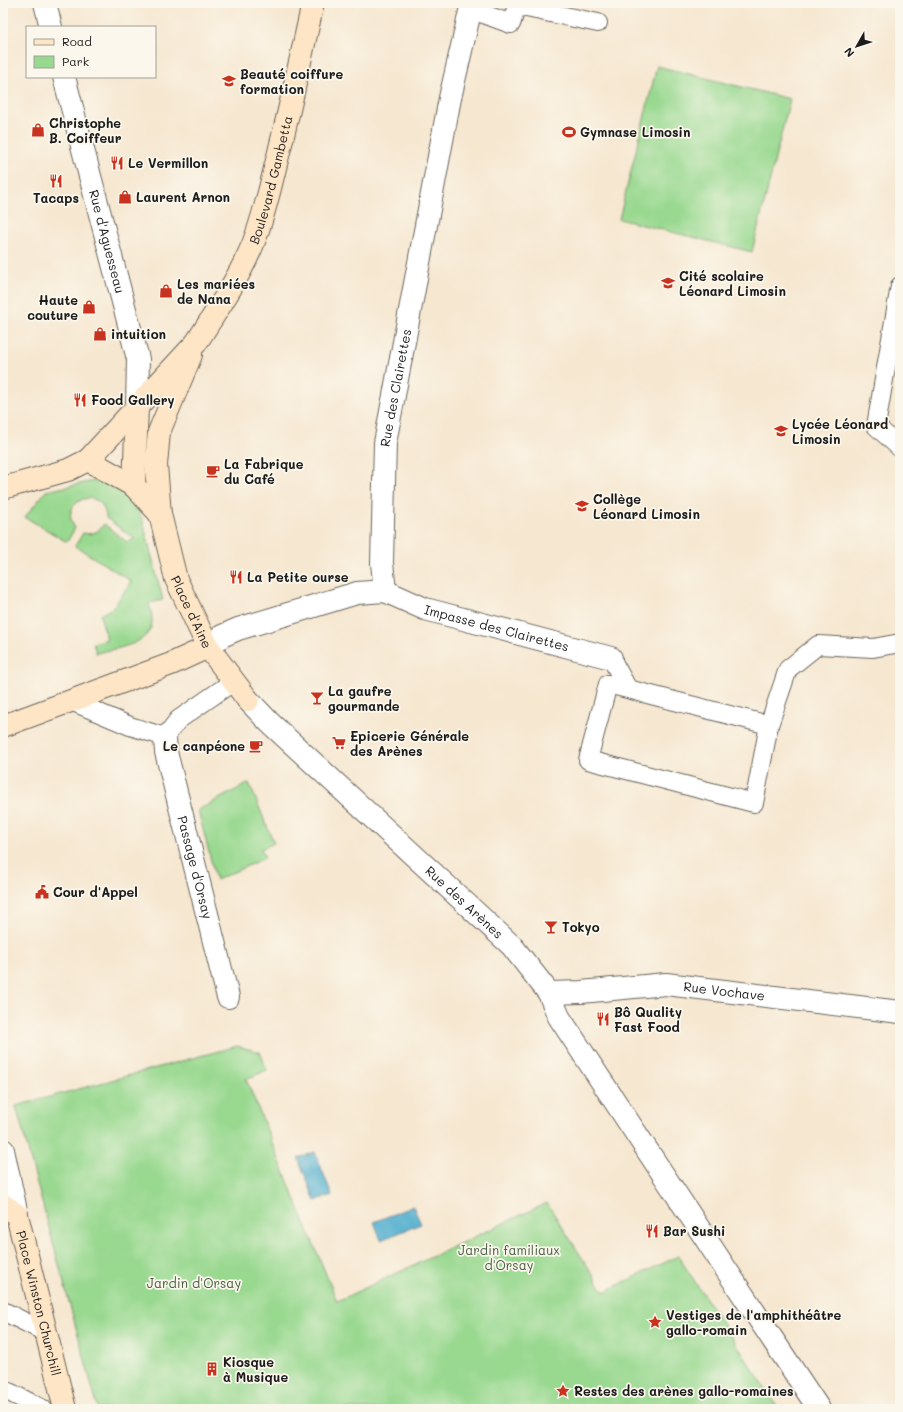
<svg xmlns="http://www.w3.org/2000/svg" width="903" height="1412" font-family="Mali,sans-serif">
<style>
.green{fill:#98d88f;stroke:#5a7a56}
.water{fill:#50adce;stroke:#366475}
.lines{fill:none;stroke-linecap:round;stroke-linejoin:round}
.service-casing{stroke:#68635b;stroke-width:20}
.minor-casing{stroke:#68635b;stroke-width:24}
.tertiary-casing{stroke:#68635b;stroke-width:24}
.secondary-casing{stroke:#68635b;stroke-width:24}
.service{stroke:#fff;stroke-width:18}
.minor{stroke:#fff;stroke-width:22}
.tertiary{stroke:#fff;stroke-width:22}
.secondary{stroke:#fde5c5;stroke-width:22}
.labels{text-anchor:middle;stroke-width:3.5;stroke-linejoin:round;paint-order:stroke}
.poi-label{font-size:13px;font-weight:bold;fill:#1c1c1c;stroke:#fbf7ec;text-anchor:start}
.street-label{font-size:13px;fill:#1c1c1c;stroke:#fbf7ec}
.park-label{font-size:13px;fill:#475e44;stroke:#fbf7ec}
</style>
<rect width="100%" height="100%" fill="#fbf7ec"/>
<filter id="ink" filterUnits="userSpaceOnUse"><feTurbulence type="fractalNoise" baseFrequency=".025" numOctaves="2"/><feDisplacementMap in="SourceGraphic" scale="8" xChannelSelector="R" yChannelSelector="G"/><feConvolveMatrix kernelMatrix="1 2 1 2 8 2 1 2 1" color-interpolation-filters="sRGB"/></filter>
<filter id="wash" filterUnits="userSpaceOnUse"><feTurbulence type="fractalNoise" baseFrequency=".012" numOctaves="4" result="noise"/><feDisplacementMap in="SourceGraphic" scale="16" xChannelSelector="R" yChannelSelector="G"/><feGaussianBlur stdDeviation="0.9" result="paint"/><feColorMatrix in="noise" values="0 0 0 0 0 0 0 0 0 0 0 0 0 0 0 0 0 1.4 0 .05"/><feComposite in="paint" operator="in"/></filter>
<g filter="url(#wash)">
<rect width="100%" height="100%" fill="#f6e7d0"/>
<path class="green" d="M657,66L790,99L752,252L619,219Z
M93,481C115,485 132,498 142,518L163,600L149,603C150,609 153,616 152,622C151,645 114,649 96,653L93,643L107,639L100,615L114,607L131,581L75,546L83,533C93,535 98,532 104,524L127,542L135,539L106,518C104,483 56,500 75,528L67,542L25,517L46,491Z
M249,783L274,843L261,849L265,858L216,880L198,810Z
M237,1046L260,1052L267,1070L246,1079L337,1301L547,1203L604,1292L678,1256L779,1409H98L16,1106Z"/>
<path class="water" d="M315,1152L332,1195L315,1201L298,1158Z
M413,1206L421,1224L381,1240L374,1222Z"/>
</g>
<g filter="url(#ink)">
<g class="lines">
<g class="service-casing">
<path id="service" d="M470,9L511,24L517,6L598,23
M900,286L876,426L900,448
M611,658L628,689
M71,701L130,726L165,737L178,720L234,681
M769,725L608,684L588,760L754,803L769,725L788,669L818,645L873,648L900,643
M3,1311L47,1333
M3,1389L43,1409"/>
</g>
<g class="minor-casing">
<g id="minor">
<path d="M45,3L51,27"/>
<path id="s1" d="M64,77L138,359L137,407"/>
<path id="s2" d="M385,591L425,609L611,658"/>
<path id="s3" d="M208,647L222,636L238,629L357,593L385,591L382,563L385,443L450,98L472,3"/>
<path id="s4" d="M165,737L166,752L228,997"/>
<path id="s5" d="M549,993L581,992L666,984L900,1012"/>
<path d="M3,1150L17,1215"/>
</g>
</g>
<g class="tertiary-casing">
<g id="tertiary">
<path id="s6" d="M248,700L270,723L512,946L549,993L559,1017L737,1286L819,1409"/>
</g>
</g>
<g class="secondary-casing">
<g id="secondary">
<path id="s7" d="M191,355L159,432L156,465L160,514L176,579L208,647L248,700"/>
<path d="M88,460L134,486L160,514"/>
<path d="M134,486L137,407"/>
<path id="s8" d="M3,488L68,470L88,460L196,343C216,312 239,278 253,244C263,219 269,193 275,168C289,113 301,58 313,3"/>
<path d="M3,726L171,664L208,647"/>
<path id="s9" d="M3,1205L17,1215L65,1409"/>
</g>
</g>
<use href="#service" class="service"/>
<use href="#minor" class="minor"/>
<use href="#tertiary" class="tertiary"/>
<use href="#secondary" class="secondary"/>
</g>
</g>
<defs>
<g id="university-bare" transform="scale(1.08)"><path d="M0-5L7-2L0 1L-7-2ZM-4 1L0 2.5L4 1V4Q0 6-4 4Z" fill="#c8321e" stroke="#fbf7ec" stroke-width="2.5" paint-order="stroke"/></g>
<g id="shop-bare" transform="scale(1.08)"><path d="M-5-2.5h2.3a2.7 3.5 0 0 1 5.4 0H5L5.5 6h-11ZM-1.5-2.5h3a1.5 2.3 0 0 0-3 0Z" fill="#c8321e" stroke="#fbf7ec" stroke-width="2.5" paint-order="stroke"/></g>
<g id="stadium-bare" transform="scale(1.08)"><path d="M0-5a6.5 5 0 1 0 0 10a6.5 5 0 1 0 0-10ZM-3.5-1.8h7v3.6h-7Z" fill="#c8321e" stroke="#fbf7ec" stroke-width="2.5" paint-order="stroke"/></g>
<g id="restaurant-bare" transform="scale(1.08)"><path d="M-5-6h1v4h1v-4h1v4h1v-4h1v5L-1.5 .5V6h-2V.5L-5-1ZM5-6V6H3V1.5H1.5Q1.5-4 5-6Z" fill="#c8321e" stroke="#fbf7ec" stroke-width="2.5" paint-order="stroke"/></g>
<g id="school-bare" transform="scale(1.08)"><path d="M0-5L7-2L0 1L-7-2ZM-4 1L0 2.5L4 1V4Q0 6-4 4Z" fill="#c8321e" stroke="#fbf7ec" stroke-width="2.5" paint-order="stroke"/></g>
<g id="cafe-bare" transform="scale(1.08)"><path d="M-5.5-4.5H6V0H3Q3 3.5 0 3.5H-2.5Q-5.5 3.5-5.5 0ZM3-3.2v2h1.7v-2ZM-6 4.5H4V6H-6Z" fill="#c8321e" stroke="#fbf7ec" stroke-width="2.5" paint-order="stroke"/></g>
<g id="bar-bare" transform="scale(1.08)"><path d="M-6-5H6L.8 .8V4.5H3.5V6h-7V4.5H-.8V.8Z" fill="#c8321e" stroke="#fbf7ec" stroke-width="2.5" paint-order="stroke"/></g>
<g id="supermarket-bare" transform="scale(1.08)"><path d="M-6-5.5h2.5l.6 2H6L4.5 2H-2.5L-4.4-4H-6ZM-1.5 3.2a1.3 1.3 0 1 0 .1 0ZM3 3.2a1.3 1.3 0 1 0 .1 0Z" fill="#c8321e" stroke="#fbf7ec" stroke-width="2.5" paint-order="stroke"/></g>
<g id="civic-bare" transform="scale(1.08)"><path d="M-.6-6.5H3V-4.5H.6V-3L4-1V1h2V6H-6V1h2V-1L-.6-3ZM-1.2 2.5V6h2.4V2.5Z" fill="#c8321e" stroke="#fbf7ec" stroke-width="2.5" paint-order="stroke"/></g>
<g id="sight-bare" transform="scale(1.08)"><path d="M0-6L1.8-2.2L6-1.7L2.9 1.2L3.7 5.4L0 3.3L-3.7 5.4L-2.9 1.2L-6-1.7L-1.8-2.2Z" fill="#c8321e" stroke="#fbf7ec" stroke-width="2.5" paint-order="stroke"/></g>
<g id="building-bare" transform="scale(1.08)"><path d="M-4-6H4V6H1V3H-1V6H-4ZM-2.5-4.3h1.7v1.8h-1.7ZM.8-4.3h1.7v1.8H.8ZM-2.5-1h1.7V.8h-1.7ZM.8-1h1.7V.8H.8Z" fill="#c8321e" stroke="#fbf7ec" stroke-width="2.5" paint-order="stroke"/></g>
</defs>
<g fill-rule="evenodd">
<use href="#university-bare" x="229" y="81"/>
<use href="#shop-bare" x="38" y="130"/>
<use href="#stadium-bare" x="569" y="132"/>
<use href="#restaurant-bare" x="117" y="163"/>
<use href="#restaurant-bare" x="56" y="181"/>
<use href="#shop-bare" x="125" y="197"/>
<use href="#school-bare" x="668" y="283"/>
<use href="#shop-bare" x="166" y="291"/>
<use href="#shop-bare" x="89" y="307"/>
<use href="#shop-bare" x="100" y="334"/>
<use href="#restaurant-bare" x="80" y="400"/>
<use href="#school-bare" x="781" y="431"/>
<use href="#cafe-bare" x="213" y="471"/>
<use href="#school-bare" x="582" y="506"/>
<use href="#restaurant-bare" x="236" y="577"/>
<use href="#bar-bare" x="317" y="698"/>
<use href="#supermarket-bare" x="339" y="743"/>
<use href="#cafe-bare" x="256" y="746"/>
<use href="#civic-bare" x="42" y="892"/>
<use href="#bar-bare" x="551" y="927"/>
<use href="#restaurant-bare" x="603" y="1019"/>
<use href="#restaurant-bare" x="652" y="1231"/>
<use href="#sight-bare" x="655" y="1322"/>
<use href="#building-bare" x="212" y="1369"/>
<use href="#sight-bare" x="563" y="1391"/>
</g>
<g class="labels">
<g class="poi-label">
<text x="240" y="79">Beauté coiffure<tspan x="240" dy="15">formation</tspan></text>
<text x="49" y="128">Christophe<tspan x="49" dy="15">B. Coiffeur</tspan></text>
<text x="580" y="137">Gymnase Limosin</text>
<text x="128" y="168">Le Vermillon</text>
<text x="136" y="202">Laurent Arnon</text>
<text x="56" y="203" text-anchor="middle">Tacaps</text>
<text x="679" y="281">Cité scolaire<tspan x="679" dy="15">Léonard Limosin</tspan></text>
<text x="177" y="289">Les mariées<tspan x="177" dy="15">de Nana</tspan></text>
<text x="78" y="305" text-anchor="end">Haute<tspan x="78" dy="15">couture</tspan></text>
<text x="111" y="339">intuition</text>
<text x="91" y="405">Food Gallery</text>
<text x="792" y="429">Lycée Léonard<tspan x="792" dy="15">Limosin</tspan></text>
<text x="224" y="469">La Fabrique<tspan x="224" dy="15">du Café</tspan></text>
<text x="593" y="504">Collège<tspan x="593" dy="15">Léonard Limosin</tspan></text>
<text x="247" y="582">La Petite ourse</text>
<text x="328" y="696">La gaufre<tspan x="328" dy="15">gourmande</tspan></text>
<text x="350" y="741">Epicerie Générale<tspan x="350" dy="15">des Arènes</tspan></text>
<text x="245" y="751" text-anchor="end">Le canpéone</text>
<text x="53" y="897">Cour d'Appel</text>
<text x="562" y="932">Tokyo</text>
<text x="614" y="1017">Bô Quality<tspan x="614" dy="15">Fast Food</tspan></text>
<text x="663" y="1236">Bar Sushi</text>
<text x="666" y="1320">Vestiges de l'amphithéâtre<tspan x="666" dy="15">gallo-romain</tspan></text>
<text x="223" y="1367">Kiosque<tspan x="223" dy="15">à Musique</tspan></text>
<text x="574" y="1396">Restes des arènes gallo-romaines</text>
</g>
<g class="street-label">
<text dy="5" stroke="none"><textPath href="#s8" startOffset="430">Boulevard Gambetta</textPath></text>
<text dy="5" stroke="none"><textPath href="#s1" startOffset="170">Rue d'Aguesseau</textPath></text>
<text dy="5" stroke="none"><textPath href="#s3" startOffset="392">Rue des Clairettes</textPath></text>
<text dy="5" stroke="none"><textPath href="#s7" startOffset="269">Place d'Aine</textPath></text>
<text dy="5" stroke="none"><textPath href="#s2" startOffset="118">Impasse des Clairettes</textPath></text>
<text dy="5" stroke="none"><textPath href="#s4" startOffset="134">Passage d'Orsay</textPath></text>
<text dy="5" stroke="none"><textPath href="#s6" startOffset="296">Rue des Arènes</textPath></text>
<text dy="5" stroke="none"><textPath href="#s5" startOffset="176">Rue Vochave</textPath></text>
<text dy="5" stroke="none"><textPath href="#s9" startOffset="108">Place Winston Churchill</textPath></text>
</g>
<g class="park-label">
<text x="509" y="1255">Jardin familiaux<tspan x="509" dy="15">d'Orsay</tspan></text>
<text x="194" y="1288">Jardin d'Orsay</text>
</g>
</g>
<rect width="903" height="1412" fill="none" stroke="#fbf7ec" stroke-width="16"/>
<rect x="26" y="26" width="130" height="52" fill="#fbf7ec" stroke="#a29f99"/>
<rect x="34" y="39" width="20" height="6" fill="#fde5c5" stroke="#a29f99"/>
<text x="62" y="46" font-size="12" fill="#1c1c1c">Road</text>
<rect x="34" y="56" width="20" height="12" fill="#98d88f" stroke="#a29f99"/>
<text x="62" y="66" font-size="12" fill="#1c1c1c">Park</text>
<g transform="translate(857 46) rotate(231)" stroke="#fbf7ec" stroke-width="3" paint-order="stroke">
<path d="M0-3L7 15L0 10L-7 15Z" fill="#1c1c1c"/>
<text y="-6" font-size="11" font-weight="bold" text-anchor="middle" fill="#1c1c1c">N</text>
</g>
</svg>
